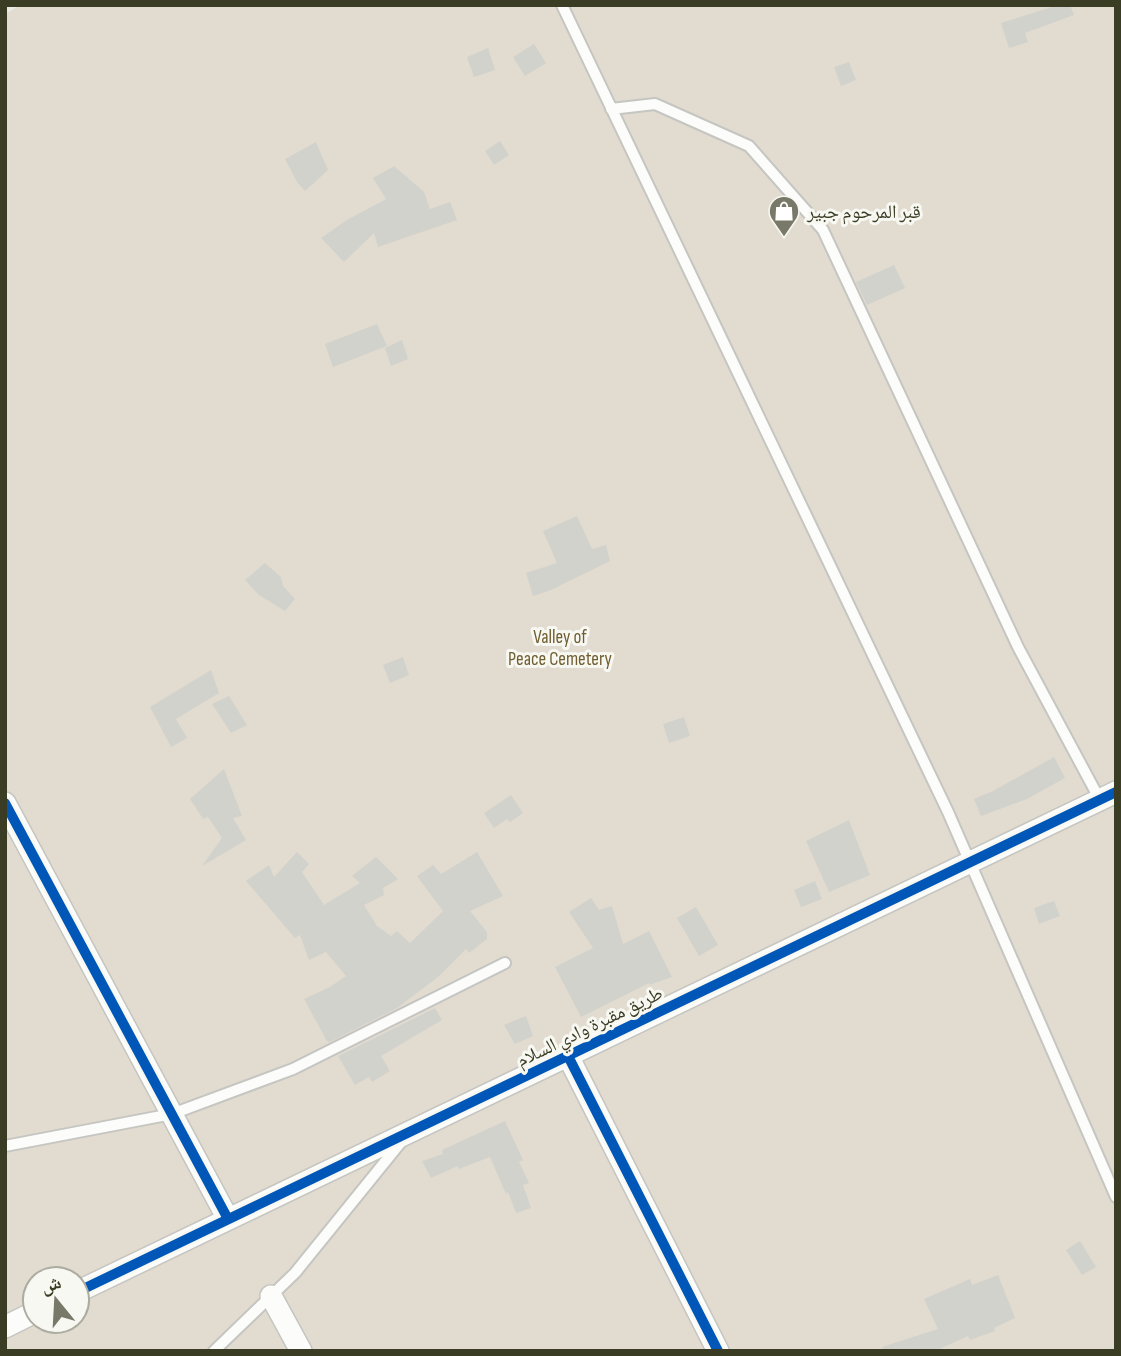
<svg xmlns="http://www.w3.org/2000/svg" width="1121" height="1356" font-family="'Sofia Sans Condensed','Noto Naskh Arabic',sans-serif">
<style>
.green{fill:#e2dbcf;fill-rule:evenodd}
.building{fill:#d2d2cd}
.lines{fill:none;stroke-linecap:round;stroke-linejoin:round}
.lane-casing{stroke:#c5c5c1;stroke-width:14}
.street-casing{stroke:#c5c5c1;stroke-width:24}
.lane{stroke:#fcfcfb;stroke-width:10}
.street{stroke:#fcfcfb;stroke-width:21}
.cycleway-casing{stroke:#f8f8f3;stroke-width:15}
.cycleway{stroke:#0057b8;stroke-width:10}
.labels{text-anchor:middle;stroke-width:6;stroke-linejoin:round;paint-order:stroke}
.poi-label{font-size:19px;fill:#3b3c24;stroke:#f8f8f3;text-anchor:start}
.park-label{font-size:19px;fill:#705e30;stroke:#f8f8f3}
.street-label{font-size:19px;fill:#3b3c24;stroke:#f8f8f3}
</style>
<rect width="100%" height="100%" fill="#eaeae5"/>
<path class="green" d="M21,5H1116V1351H5V14ZM35,1279H77V1321H35Z"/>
<path class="building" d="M1058,5H1070L1074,15L1025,33L1028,42L1009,48L1001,23Z
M534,44L546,63L525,76L513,57Z
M488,48L495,70L474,77L467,57Z
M849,62L856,80L841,86L834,67Z
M500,141L509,155L494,165L485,151Z
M316,142L328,170L305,191L297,182L285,159Z
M394,166L424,192L430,209L450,202L457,220L378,247L374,233L344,262L321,238L347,220L386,199L373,178Z
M894,265L905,288L867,305L856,282Z
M377,324L387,346L333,367L325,344Z
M402,340L408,359L391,366L385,348Z
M577,516L592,549L606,545L610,561L551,590L533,596L526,573L557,563L543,531Z
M265,563L281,577L283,586L295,599L285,611L259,595L245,580Z
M403,657L409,675L390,683L383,665Z
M211,670L219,693L176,719L187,738L171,747L150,707Z
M229,696L247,725L231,733L212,704Z
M684,717L690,736L669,743L663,724Z
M1054,757L1065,778L1027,799L981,816L974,799L993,791Z
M224,769L242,816L233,818L246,840L202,866L222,838L208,817L203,819L190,799Z
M511,795L523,813L510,822L507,819L494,828L484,813Z
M849,820L870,875L829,892L806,841Z
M297,852L309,864L302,872L324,905L360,883L352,876L376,857L398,879L383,888L384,895L364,905L377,926L391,936L397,931L410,943L443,911L417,876L433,865L441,874L477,852L503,896L470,911L487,932V939L469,953L466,949L438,977L397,1008L330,1042L327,1041L304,999L330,987L346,976L326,952L309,960L300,935L295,938L246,881L269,865L274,877Z
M815,881L822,899L801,907L794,890Z
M591,898L599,910L612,906L623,944L649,931L672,977L649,985V983L581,1017L555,967L593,948L569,912Z
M1054,901L1060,916L1039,924L1034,908Z
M696,907L718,945L699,956L677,918Z
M435,1008L442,1020L381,1056L390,1071L372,1082L369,1077L355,1085L338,1056Z
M526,1016L533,1036L515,1044L504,1025Z
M505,1121L523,1160L519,1162L529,1183L523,1185L531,1208L516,1213L508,1192L506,1194L490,1157L459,1169L458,1166L431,1178L422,1161L443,1154L442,1150Z
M1080,1241L1096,1267L1082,1275L1066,1250Z
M998,1275L1015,1318L994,1328L995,1331L970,1340L968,1336L935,1351H883L882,1347L938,1329L924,1299L970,1279L972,1285Z"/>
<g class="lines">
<g class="lane-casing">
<path id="lane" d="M562,5L948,812L1116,1197
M611,109L655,104L749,146L823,230L1018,647L1100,800
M5,1146L172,1114L293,1069L505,963
M214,1351L295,1273L401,1142"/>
</g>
<g class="street-casing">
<path id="street" d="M5,803L228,1219
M568,1056L718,1351
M77,1292L1116,792
M271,1296L301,1351
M5,1327L35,1312"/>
</g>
<use href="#lane" class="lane"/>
<use href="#street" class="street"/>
<g class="cycleway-casing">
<path id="cycleway" d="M5,803L228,1219
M568,1056L718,1351
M77,1292L1116,792"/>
</g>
<use href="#cycleway" class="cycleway"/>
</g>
<defs>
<g id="shop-pin" transform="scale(1.575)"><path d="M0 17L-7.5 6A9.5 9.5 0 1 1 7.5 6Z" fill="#787968" stroke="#f8f8f3"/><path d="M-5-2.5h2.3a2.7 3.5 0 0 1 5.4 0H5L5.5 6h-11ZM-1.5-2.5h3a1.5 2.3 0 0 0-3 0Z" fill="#fff"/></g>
</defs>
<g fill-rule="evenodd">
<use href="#shop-pin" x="784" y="211"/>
</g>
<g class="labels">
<g class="poi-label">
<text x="807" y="218">قبر المرحوم جبير</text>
</g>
<g class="park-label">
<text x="560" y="643">Valley of<tspan x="560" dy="22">Peace Cemetery</tspan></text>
</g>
<g class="street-label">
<text transform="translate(589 1026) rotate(-26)" y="7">طريق مقبرة وادي السلام</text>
</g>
</g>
<rect width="1121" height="1356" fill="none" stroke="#3b3c24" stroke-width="14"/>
<g transform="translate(56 1300) rotate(342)"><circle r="33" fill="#f8f8f3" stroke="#acada0" stroke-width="2"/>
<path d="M0-5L12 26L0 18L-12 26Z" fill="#787968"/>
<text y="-10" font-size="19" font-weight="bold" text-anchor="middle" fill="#3b3c24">ش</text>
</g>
</svg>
